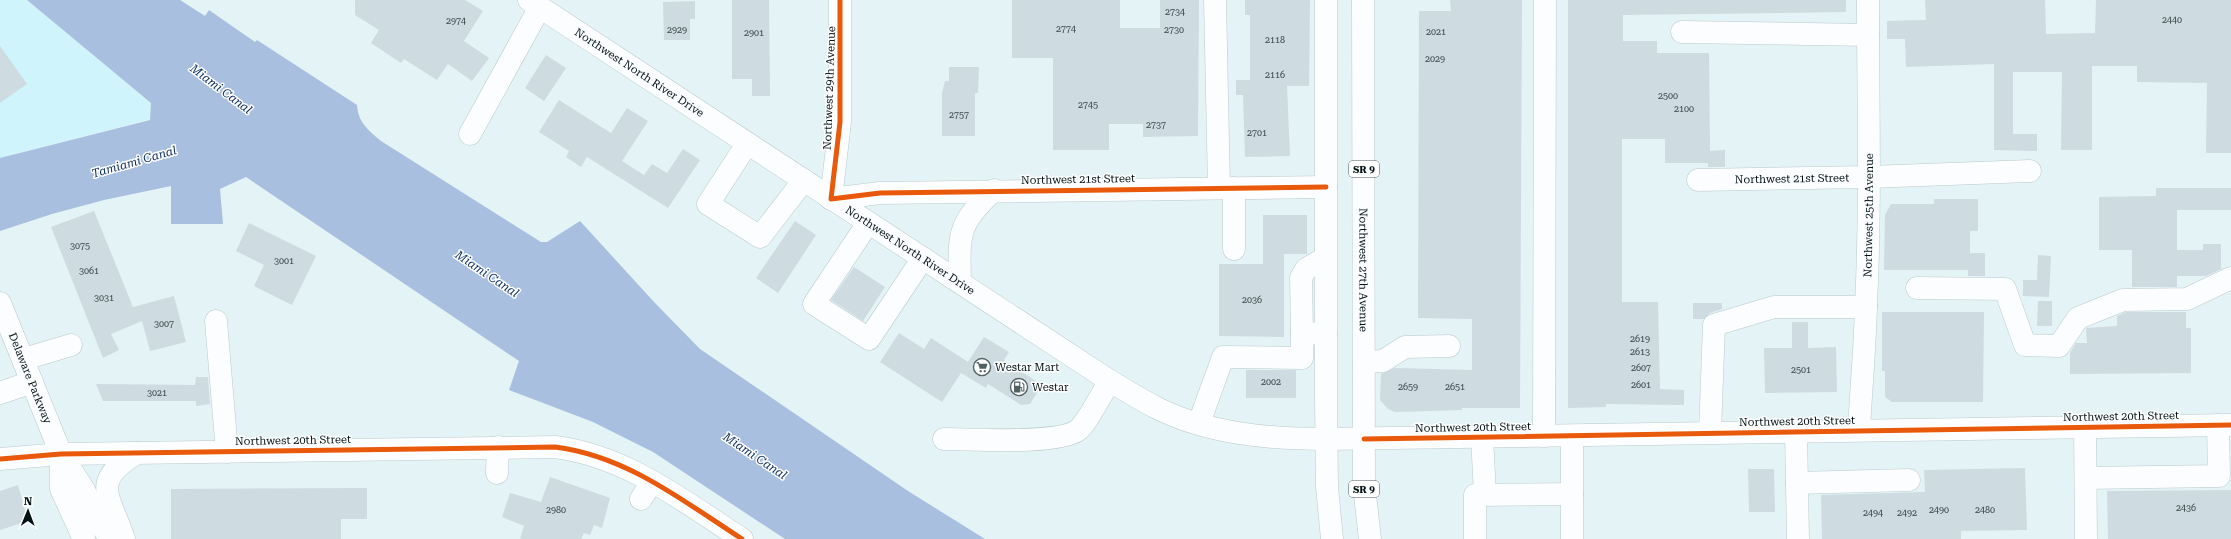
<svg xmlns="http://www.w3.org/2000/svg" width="2231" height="539" font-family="'Roboto Serif',serif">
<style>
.built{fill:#cff4fb}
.water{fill:#a8bfdf}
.building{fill:#cedbe0}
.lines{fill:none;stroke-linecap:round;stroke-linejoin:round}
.minor-casing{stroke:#bacacc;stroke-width:23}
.major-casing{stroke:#bacacc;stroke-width:23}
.highway-casing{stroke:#bacacc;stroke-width:23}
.minor{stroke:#fbfdfe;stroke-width:22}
.major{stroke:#fbfdfe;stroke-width:22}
.highway{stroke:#fbfdfe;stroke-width:22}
.cycleway-casing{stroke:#fff;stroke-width:8}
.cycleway{stroke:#e8590c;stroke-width:5}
.labels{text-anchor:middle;stroke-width:3;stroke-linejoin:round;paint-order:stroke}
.number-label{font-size:9px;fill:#364448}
.shield{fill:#fff;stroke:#4e585a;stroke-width:1}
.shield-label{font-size:10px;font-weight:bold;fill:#021114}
.street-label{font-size:11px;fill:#021114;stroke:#fff}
.poi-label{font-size:11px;fill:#021114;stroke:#fff;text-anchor:start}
.water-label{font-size:12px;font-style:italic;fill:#0a2a5f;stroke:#fff}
</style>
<rect width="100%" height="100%" fill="#e4f3f6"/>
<path class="built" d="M0,0H27L151,103L150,119L0,158Z"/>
<path class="water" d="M27,0H180L205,16L209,10L255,42L257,40L357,105C358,122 368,130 381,141L541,242H547L580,221L655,303L700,349L908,491L985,539H785L653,452L593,422L509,390L519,361L246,177L220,189L223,224H171V186L104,200L52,214L0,231V158L150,120L151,103Z"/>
<path class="building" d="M355,0H465L483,11L464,41L489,58L472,81L448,64L437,80L404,59L401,63L371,43L379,30L355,15Z
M732,0H769L770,96H752V79H732Z
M1012,0H1120V28H1160V0H1199L1198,136L1143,137V124H1109V150H1053V58H1012Z
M1245,0H1310L1309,86H1287L1290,156L1245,157L1243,95H1236V80H1250V15H1245Z
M1450,0H1522L1520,408H1462V410L1395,412L1388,409L1380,400L1381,374L1395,368L1472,370V319L1418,318L1419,11H1451Z
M1568,0H1846V12L1623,15V41H1657V53H1709L1710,151L1725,150V167H1708V163H1665V139H1622V302H1658L1660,389L1684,390V405L1606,404V407L1568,408Z
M1925,0H2045L2046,34L2095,33L2096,0H2231V153H2206L2207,83L2137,82V66H2092V150H2061L2062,72H2013V134H2037V151L1994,150V64L1906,67L1905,39H1887V21L1926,20Z
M695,1V19H690V40H664L663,2Z
M0,46L27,84L0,103Z
M546,55L566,68L544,101L525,88Z
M949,67H979L978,93H975V136H942V93L945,81H949Z
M559,100L611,133L627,108L648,121L622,161L644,175L652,164L667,173L683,149L700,160L668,208L587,157L581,167L566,157L569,151L539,132Z
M2156,188H2231V210H2177V250H2203V244H2221V269L2206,276H2177V287H2132V250H2099V197L2156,196Z
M1934,199H1978V231H1970V253H1985V276H1968V270H1884L1885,215L1891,204H1934Z
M94,211L133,307L174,296L186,342L150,351L142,321L111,334L119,350L103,358L51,227Z
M1263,215H1307V254H1284V337L1219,336V264H1263Z
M795,221L816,235L778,293L756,278Z
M249,223L316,256L292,305L254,286L264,265L236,251Z
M2038,255L2051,256L2049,297L2023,296V280H2037Z
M854,267L885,287L863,321L831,300Z
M2038,301H2052V326H2037Z
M1693,303H1722V309L1710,313L1704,319H1693Z
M1882,312H1984L1983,402H1892L1885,397V371H1882Z
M2126,312H2186V328H2191V373L2070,374V353L2076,343H2087L2086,328L2117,326V316Z
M1792,322H1808V348L1836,347L1837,392L1765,393L1764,348H1792Z
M899,333L924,349L931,338L968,362L984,337L1009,352L1004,360L1042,385L1030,404L1021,405L988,384L986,388L961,373L942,402L880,362Z
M1246,370H1296V398H1246Z
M196,377H208L210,404L196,406V401H103L96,384L195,385Z
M2025,468L2027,530L1961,531V539H1822L1821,495L1925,492L1924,470Z
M1748,469H1774L1775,512H1749Z
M550,477L610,498L602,528L594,525L590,535L584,533L581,539H520L524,526L502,517L510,493L541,502Z
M18,485L28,521L0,530V491Z
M367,488V519H341V539H171V489Z
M2231,490V539H2108L2107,491Z"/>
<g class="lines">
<g class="minor-casing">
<g id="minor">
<path d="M840,0V122L831,199L880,193L1326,187"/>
<path d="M1215,0L1219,188"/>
<path d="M1682,32L1868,35"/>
<path d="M470,134L540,7"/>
<path d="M747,144L708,204L760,237L804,180"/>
<path id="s1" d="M1698,180L1869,177L2030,171"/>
<path d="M1234,188V249"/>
<path d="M868,223L814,304L869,339L923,258"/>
<path d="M960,282C959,234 957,224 994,190"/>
<path d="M1917,288L2005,289L2025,345L2059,346L2078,318L2123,300L2187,299L2231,278"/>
<path id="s2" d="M0,303L61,454L84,490L101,526L111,539"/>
<path d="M216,321L227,452"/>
<path d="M1302,333L1301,278L1306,269L1325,258"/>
<path d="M24,359L71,345"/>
<path d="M1364,362L1383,361L1405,347L1449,346"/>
<path d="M0,393L32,382"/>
<path d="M1199,423L1223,357L1302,358V333L1326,334"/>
<path d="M2085,426L2086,539"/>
<path id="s3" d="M1859,430C1861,389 1865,348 1866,306C1871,204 1868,102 1868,0"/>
<path d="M1796,431L1798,539"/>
<path d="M1710,432L1714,325L1774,307H1866"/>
<path d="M1544,436L1545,0"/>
<path d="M1482,437L1485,494"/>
<path d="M944,439C972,439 1058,445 1078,430C1088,422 1102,392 1110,381"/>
<path d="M61,454V489L84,539"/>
<path d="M0,459L61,454L555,447C627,456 683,501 742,539"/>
<path d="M497,473L498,447"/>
<path d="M2086,478L2219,476L2218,425"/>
<path d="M1797,483L1909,480"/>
<path d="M641,499L652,482"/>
<path d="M124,539C110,496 89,482 137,453"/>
<path d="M1475,539V495L1572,494"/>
<path d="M1572,539V436"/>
</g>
</g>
<g class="major-casing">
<g id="major">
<path id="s4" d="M529,0L1110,381C1125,390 1141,400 1157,408C1209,434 1270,439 1326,439L2231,425"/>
</g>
</g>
<g class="highway-casing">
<g id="highway">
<path d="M1326,0V399L1327,487L1332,539"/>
<path id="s5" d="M1363,0L1364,486L1370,539"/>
</g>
</g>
<use href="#minor" class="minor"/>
<use href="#major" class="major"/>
<use href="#highway" class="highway"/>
<g class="cycleway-casing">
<path id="cycleway" d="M840,0V122L831,199L880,193L1326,187
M1364,439L2231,425
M0,459L61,454L555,447C627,456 683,501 742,539"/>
</g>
<use href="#cycleway" class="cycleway"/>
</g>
<defs>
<g id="supermarket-ring" transform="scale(0.9)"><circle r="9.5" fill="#fff" stroke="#516063" stroke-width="1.5"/><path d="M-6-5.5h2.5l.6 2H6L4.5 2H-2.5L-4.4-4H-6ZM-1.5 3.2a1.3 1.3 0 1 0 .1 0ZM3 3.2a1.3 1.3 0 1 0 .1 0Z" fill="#516063"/></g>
<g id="fuel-ring" transform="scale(0.9)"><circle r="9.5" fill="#fff" stroke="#516063" stroke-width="1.5"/><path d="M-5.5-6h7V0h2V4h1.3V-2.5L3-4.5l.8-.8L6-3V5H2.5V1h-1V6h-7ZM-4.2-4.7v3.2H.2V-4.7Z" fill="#516063"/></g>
</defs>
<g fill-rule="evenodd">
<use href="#supermarket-ring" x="982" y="367"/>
<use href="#fuel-ring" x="1019" y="387"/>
</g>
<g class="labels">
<g class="number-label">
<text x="1175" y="15">2734</text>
<text x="2172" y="23">2440</text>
<text x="456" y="24">2974</text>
<text x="1066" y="32">2774</text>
<text x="677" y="33">2929</text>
<text x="1174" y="33">2730</text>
<text x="1436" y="35">2021</text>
<text x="754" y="36">2901</text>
<text x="1275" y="43">2118</text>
<text x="1435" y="62">2029</text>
<text x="1275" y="78">2116</text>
<text x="1668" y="99">2500</text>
<text x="1088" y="108">2745</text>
<text x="1684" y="112">2100</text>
<text x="959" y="118">2757</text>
<text x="1156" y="128">2737</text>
<text x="1257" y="136">2701</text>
<text x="80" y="249">3075</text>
<text x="284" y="264">3001</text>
<text x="89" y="274">3061</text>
<text x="104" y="301">3031</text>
<text x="1252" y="303">2036</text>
<text x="164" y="327">3007</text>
<text x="1640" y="342">2619</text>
<text x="1640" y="355">2613</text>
<text x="1641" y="371">2607</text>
<text x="1801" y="373">2501</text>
<text x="1271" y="385">2002</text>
<text x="1641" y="388">2601</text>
<text x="1408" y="390">2659</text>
<text x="1455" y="390">2651</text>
<text x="157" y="396">3021</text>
<text x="2186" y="511">2436</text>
<text x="556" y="513">2980</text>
<text x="1939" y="513">2490</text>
<text x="1985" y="513">2480</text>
<text x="1873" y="516">2494</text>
<text x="1907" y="516">2492</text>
</g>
<g class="shield">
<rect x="1349" y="161" width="30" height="16" rx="3"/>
<rect x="1349" y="481" width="30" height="16" rx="3"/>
</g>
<g class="shield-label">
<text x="1364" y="173">SR 9</text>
<text x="1364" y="493">SR 9</text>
</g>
<g class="street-label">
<text dy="4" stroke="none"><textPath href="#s4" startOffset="132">Northwest North River Drive</textPath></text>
<text transform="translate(829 88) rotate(-88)" y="4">Northwest 29th Avenue</text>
<text dy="4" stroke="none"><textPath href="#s1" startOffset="94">Northwest 21st Street</textPath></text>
<text transform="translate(1078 179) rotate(-1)" y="4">Northwest 21st Street</text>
<text dy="4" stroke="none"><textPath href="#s3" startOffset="215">Northwest 25th Avenue</textPath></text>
<text dy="4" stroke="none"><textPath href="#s4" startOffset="456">Northwest North River Drive</textPath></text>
<text dy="4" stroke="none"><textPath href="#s5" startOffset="270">Northwest 27th Avenue</textPath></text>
<text dy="4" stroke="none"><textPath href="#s2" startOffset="81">Delaware Parkway</textPath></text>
<text transform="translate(2121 416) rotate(-1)" y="4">Northwest 20th Street</text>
<text transform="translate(1797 421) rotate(-1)" y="4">Northwest 20th Street</text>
<text transform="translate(1473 427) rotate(-1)" y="4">Northwest 20th Street</text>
<text transform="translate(293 440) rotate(-1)" y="4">Northwest 20th Street</text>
</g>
<g class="poi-label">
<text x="995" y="371">Westar Mart</text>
<text x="1032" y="391">Westar</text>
</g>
<g class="water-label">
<text transform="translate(221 89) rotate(37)" y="4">Miami Canal</text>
<text transform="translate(134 162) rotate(-16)" y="4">Tamiami Canal</text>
<text transform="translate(487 274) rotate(34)" y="4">Miami Canal</text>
<text transform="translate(755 456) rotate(34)" y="4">Miami Canal</text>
</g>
</g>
<g transform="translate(28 511) rotate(1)" stroke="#ffffff" stroke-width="3" paint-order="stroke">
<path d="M0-3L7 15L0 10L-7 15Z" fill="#021114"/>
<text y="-6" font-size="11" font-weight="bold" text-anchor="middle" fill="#021114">N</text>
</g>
</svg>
